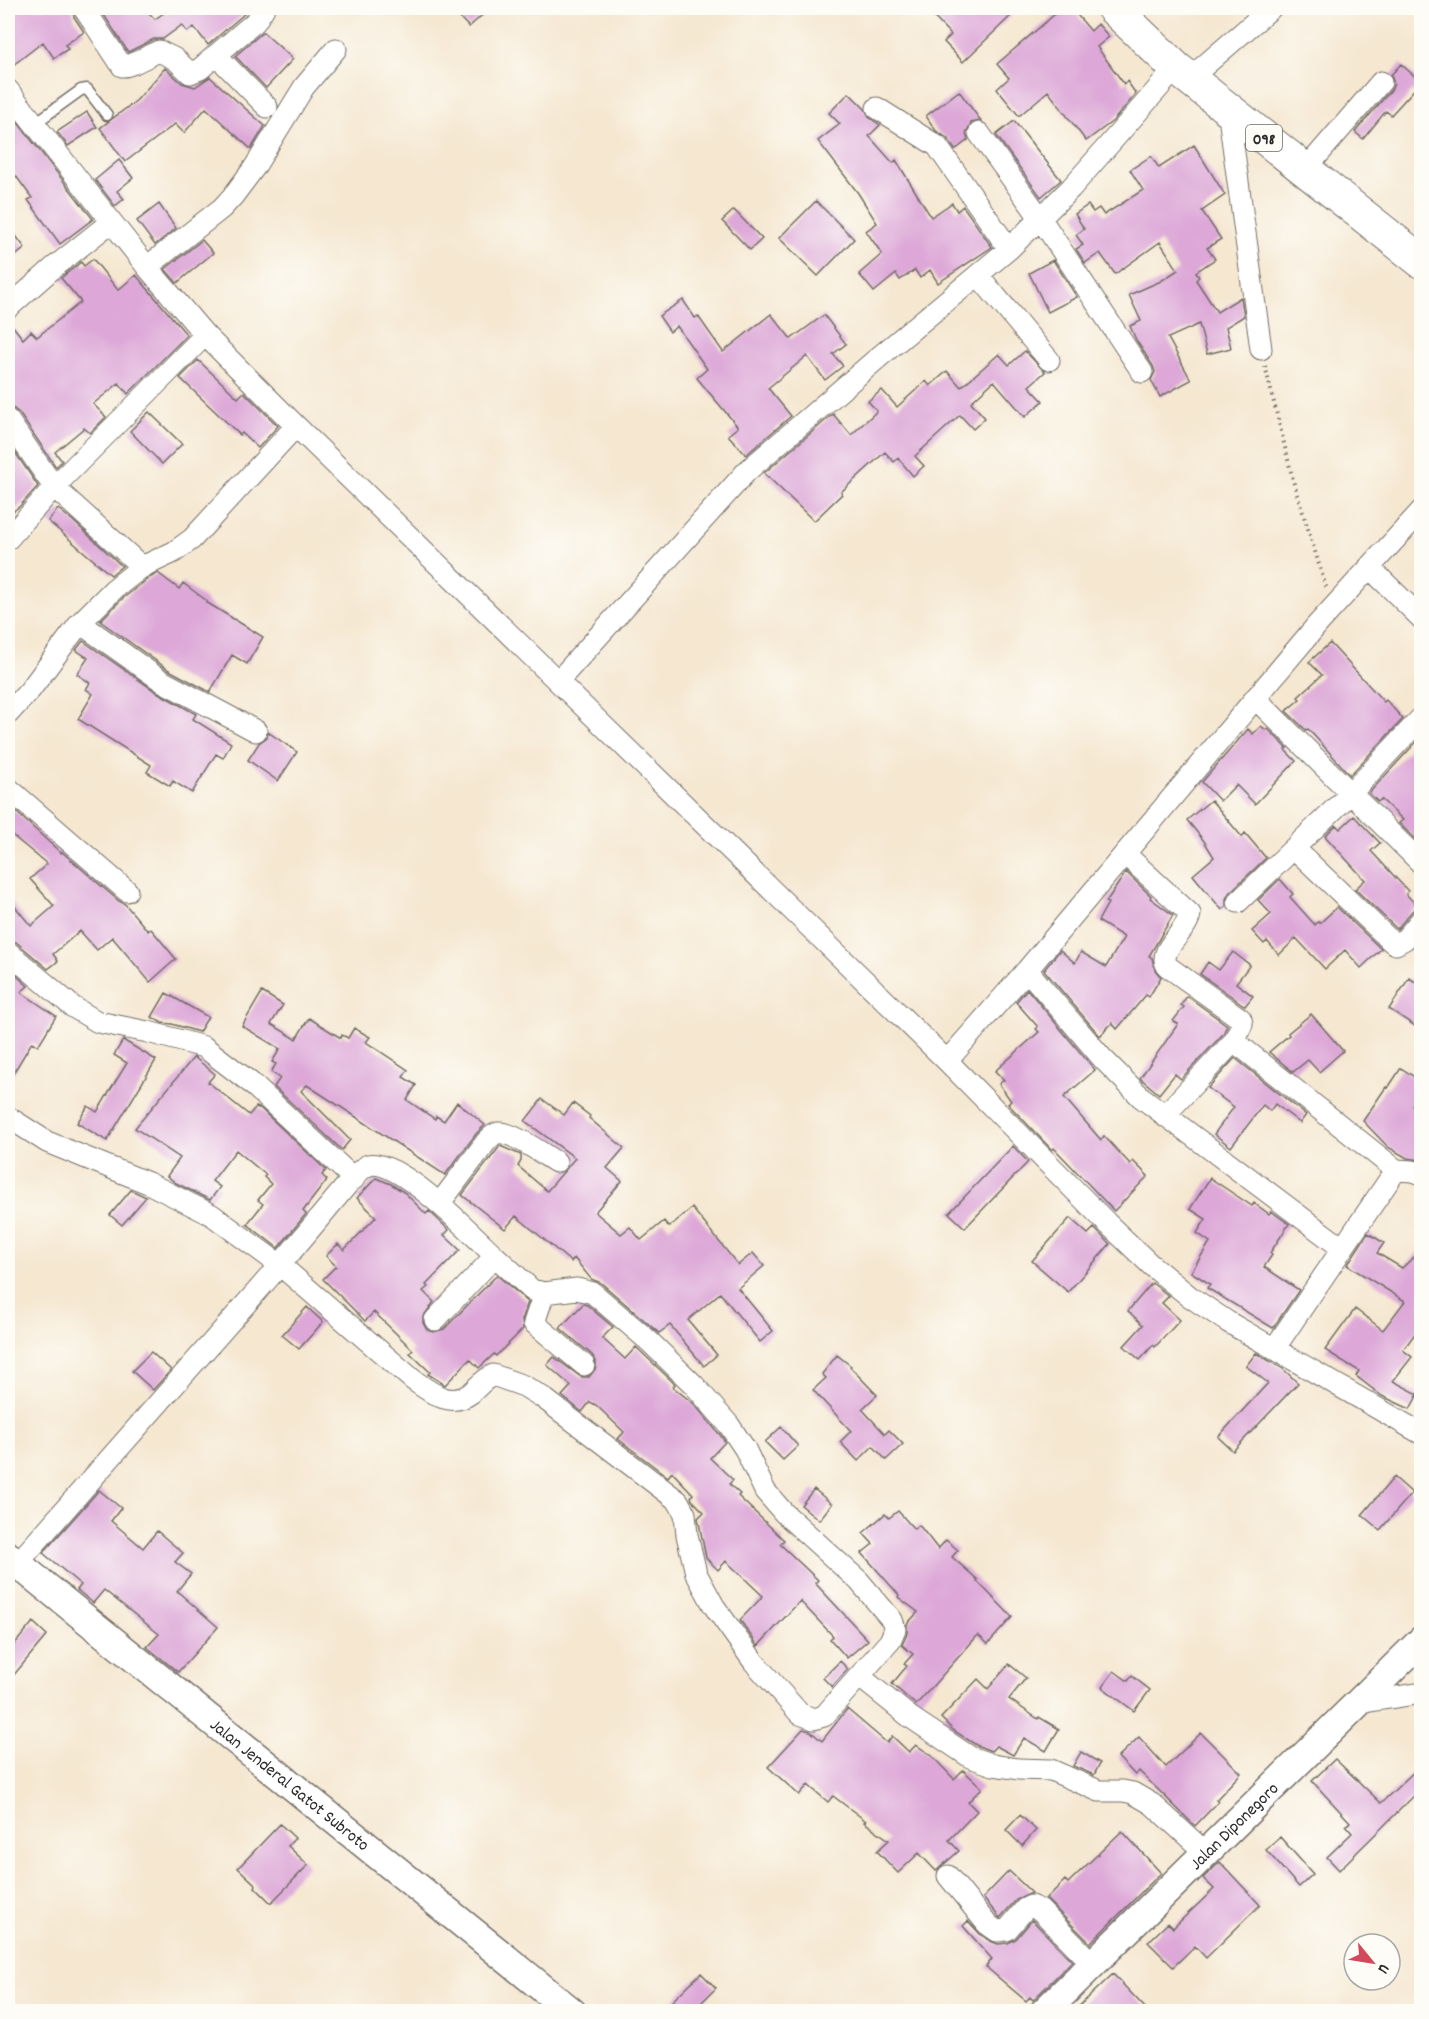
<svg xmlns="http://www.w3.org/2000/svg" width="1429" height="2019" font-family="Dekko,sans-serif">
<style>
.building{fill:#dda8d8}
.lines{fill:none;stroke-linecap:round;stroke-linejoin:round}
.service-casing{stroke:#726d65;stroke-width:13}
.minor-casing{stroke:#726d65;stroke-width:23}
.secondary-casing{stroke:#726d65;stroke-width:31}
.primary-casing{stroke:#726d65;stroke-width:35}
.path{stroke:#726d65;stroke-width:4;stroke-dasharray:1.5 4.5;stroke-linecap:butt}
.service{stroke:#fff;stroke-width:10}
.minor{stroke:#fff;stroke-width:21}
.secondary{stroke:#fff;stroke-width:28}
.primary{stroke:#fff;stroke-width:33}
.labels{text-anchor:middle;stroke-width:4.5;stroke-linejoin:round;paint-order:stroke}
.shield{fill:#fdfcf7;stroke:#6a6a68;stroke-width:1.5}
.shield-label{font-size:16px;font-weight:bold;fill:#2b2b2b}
.street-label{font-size:18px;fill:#2b2b2b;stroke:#fdfcf7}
</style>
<rect width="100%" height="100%" fill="#fdfcf7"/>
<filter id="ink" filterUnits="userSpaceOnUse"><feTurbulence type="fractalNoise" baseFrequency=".0167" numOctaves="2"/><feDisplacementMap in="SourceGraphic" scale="12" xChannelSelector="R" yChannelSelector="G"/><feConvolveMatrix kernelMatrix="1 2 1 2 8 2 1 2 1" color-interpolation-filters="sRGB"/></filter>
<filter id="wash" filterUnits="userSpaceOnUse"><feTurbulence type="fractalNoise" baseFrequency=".008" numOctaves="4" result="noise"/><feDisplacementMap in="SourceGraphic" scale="24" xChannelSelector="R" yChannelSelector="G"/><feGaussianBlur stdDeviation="1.35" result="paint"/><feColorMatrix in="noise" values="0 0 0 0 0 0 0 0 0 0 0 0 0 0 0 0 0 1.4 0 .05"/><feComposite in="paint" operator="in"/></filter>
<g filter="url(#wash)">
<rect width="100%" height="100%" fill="#f5e7d0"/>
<g id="blocks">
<path class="building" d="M8,8H73L74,17L84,32L65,45L68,49L54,58L43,42L8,69Z
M102,8H144L155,19L171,8H239L244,14L208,45L194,27L187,32L182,25L163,39H154L128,52L102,12Z
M450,8H490L469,27Z
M925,8H1019L963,62L944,42L951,35Z
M1062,8H1071L1091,31L1098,24L1109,37L1097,47L1124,84L1127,81L1136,94L1113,121L1086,141L1048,91L1019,116L997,89L1009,78L997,64Z
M263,32L293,59L266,88L235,56Z
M1401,64L1421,82L1391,115L1386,111L1363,139L1355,132L1391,90L1394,84L1391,75Z
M165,68L182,83L195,87L210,77L265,126L251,149L206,108L184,133L175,124L125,162L100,128L137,100Z
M959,91L981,121L971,123L966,134L968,140L955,150L947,138L936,131L926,116Z
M849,93L865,109L870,118L880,125L869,136L893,163L896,160L931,217L952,203L957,211L963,206L992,247L938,283L930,270L920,278L915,270L900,280L896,274L874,292L859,274L882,254L866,231L877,223L858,193L818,141L840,124L829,113Z
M8,110L93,219L60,244L28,200L32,198L8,165Z
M87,112L97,127L68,146L57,132Z
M1014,121L1061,180L1041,197L996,135Z
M1194,145L1225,195L1202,211L1221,239L1207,248L1215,259L1196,272L1199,277L1196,280L1217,312L1241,297L1244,316L1226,327L1231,348L1207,354L1199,324L1168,338L1191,380L1160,397L1151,380L1155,372L1153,366L1136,340L1130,326L1141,321L1129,295L1161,281L1178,270L1160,242L1115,274L1100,253L1085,263L1076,249L1083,245L1076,235L1084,229L1075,214L1088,205L1093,212L1099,208L1104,215L1143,190L1130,170L1151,156L1159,168Z
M119,160L133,178L117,191L124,199L115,206L95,180Z
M816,201L854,239L818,276L779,238Z
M159,204L176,228L155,245L137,221Z
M734,210L762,239L750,250L722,221Z
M8,225L25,248L8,262Z
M202,240L213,253L177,283L165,269Z
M93,259L118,290L136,275L187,335L128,394L119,383L93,404L106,417L90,433L84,428L55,452L62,461L56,467L19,413L14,409L8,407V320L23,339L31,331L37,337L81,302L61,278L81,262L84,266Z
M1053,260L1077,297L1048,312L1029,273Z
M683,300L695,318L698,316L723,352L771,314L791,339L824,315L846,344L833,354L843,366L825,380L807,356L768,388L791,416L746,455L728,435L738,427L697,378L707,369L677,326L670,332L659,316Z
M1025,351L1045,372L1029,386L1043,401L1025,417L994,381L971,402L985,418L973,429L960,415L915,456L924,466L913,476L898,458L894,462L885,452L841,492L842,494L814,521L764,473L833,414L851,435L877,411L868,401L882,390L897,407L926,381L930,386L947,371L961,387L999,354L1009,365Z
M198,360L238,398L244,392L278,426L258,448L242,433L240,435L180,378Z
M149,412L182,444L162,464L130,431Z
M8,442L38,486L20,506L8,515Z
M58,509L72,520L122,566L111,575L48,521Z
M158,573L179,589L183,583L207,601L206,602L263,637L247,664L232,655L210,692L169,670L100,621L122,599L149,578Z
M83,641L155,691L196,714L193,719L231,743L223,758L216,754L192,793L173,781L170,786L147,772L151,765L78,719L93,694L86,689L90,683L77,674L88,658L76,650Z
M1330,643L1384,702L1386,700L1403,719L1350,775L1308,729L1306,730L1286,711L1300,699L1298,697L1322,675L1309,662Z
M1261,726L1266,730L1268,729L1287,748L1285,750L1296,761L1255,804L1236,785L1220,801L1202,782L1248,729L1253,734Z
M268,732L297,752L278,781L248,760L259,743L267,737Z
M1420,738L1422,740V846L1399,823L1403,820L1381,799L1378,802L1369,793Z
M1211,800L1242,837L1245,833L1266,858L1229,893L1226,899V906L1222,910L1193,875L1214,857L1204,841L1187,820Z
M13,809L61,853L62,852L119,901L125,904L148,931L151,929L176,959L150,982L112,937L97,950L80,931L53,954L58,961L48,969L16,942L8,940V898L31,926L54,906L30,879L47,864L8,832V815Z
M1354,816L1380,843L1371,851L1408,891L1406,894L1418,907L1412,911L1397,929L1355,889L1365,880L1325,836L1336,825L1340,829Z
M1126,872L1151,896L1150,898L1173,915L1149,956L1152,958L1155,970L1161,977L1149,997L1146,995L1117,1029L1112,1023L1100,1036L1044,970L1060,950L1075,963L1081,952L1106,967L1124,937L1098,921L1108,903L1106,902Z
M1280,879L1293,894L1290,897L1315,925L1318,922L1320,923L1337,907L1381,949L1361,968L1345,950L1325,969L1296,938L1279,955L1267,941L1264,944L1252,931L1271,914L1258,900Z
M1233,952L1250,965L1236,983L1253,996L1245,1006L1200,974L1208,962L1219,970Z
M8,968L28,986L21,992L56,1016L38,1046L32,1042L8,1082Z
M1409,978L1422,986V1016L1415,1026L1389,1009Z
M1027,989L1095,1070L1064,1097L1101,1140L1104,1136L1130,1164L1133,1161L1148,1176L1114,1211L1054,1148L1052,1150L1008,1104L1011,1101L999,1084L1004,1080L995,1071L1039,1032L1036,1029L1038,1027L1016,1002Z
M262,992L283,1005L271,1024L296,1039L309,1018L341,1038L342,1035L348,1038L354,1028L370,1037L366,1042L408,1070L403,1077L416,1085L407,1100L435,1119L436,1116L444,1121L457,1102L485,1125L476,1134L445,1175L307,1085L301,1091L350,1140L342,1150L274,1087L280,1078L271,1072L276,1064L272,1062L280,1049L242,1026Z
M166,993L208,1017L199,1032L172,1024L162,1023L152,1017Z
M1187,996L1227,1025L1223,1034L1181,1079L1175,1074L1159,1094L1140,1078L1178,1024L1173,1021L1184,1007L1181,1005Z
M1311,1014L1343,1051L1319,1072L1308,1060L1293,1072L1269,1052L1289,1035L1288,1033Z
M123,1040L156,1060L107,1141L77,1123L88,1106L97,1112L127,1063L114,1055Z
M194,1057L215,1074L208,1082L249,1115L256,1107L261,1109L326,1170L322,1175L327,1180L303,1211L306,1214L278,1248L247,1224L263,1204L258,1200L271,1184L264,1177L266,1175L236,1150L212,1181L220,1187L210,1200L176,1183L167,1176L180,1158L135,1128Z
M1235,1058L1306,1115L1300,1123L1275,1104L1270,1111L1263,1105L1231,1147L1214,1134L1234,1107L1208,1088Z
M1401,1068L1422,1082V1091L1412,1105L1422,1111V1160L1407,1158L1388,1147L1363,1121L1386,1087L1388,1088Z
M542,1099L564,1115L573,1103L590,1116L589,1118L624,1148L607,1168L622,1181L595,1212L621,1234L630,1227L641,1240L664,1221L669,1227L692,1208L738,1265L753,1253L764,1266L738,1288L773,1331L760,1342L720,1293L688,1320L717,1355L704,1366L670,1325L659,1333L601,1283L591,1279L574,1258L571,1262L516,1216L505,1229L462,1195L500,1146L521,1155V1161L518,1166L547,1191L566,1169L575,1158L525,1121Z
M1013,1146L1028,1162L965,1228L949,1213Z
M376,1178L391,1184L405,1193L426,1214L429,1211L449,1230L444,1235L460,1250L426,1285L428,1287L423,1291L434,1302L423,1317V1323L427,1330L433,1332L444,1329L497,1275L528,1302L522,1320L523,1329L496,1356L494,1354L479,1368L470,1359L445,1385L428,1374L430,1372L410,1353L413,1350L374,1312L365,1321L323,1279L336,1266L326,1256L338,1244L344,1250L376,1217L357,1198Z
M1210,1178L1252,1206L1254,1203L1269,1214L1271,1211L1289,1224L1270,1253L1272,1255L1264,1267L1299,1290L1273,1328L1207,1288L1210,1284L1191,1272L1210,1242L1197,1233L1206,1219L1190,1209Z
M131,1190L146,1197L122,1225L110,1215Z
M1070,1218L1088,1234L1094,1228L1110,1244L1068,1292L1032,1261Z
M1368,1233L1384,1243L1377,1253L1402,1268L1422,1249V1324L1403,1350L1412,1357L1393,1381L1418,1394L1410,1409L1382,1396L1356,1376L1359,1371L1325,1350L1355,1309L1383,1330L1405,1301L1347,1265Z
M1152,1283L1169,1296L1162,1303L1180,1320L1155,1347L1153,1345L1140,1360L1124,1346L1143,1325L1128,1311Z
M583,1304L587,1305L613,1327L602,1338L625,1359L636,1347L675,1384L673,1387L694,1404L721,1436L725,1442L710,1458L733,1480L729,1484L740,1494L738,1496L784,1540L780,1544L818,1580L815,1583L868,1640L847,1658L830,1639L833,1636L800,1601L758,1646L740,1620L763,1596L726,1561L718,1570L706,1558L698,1518L704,1512L692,1500L691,1497L693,1494L672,1472L668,1477L618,1439L624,1432L596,1405L590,1402L582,1412L562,1396L571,1386L547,1365L554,1357L581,1377H589L596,1368V1361L592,1355L560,1328Z
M307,1307L323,1322L299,1349L282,1335Z
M151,1352L171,1370L153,1390L132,1371Z
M1256,1353L1282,1368L1298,1383L1233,1451L1218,1437L1268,1383L1246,1366Z
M837,1355L851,1366L850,1367L877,1395L862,1409L885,1434L889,1430L903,1444L886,1460L873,1446L858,1461L840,1442L851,1431L813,1390L826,1378L822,1374Z
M781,1427L798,1446L783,1460L765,1442Z
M1394,1477L1412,1493L1380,1530L1362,1515Z
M814,1489L832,1504L819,1520L801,1505Z
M99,1490L121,1508L111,1521L143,1548L157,1531L183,1553L175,1562L191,1574L177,1591L218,1627L178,1672L147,1647L159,1634L104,1590L93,1603L77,1590L81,1585L43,1553Z
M898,1511L914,1529L919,1525L938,1549L946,1540L958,1550L952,1557L978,1580L977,1581L1012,1617L988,1644L978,1635L916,1705L892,1684L907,1666L904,1664L913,1654L902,1645L907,1633V1624L918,1612L898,1597L899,1595L862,1553L873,1544L863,1533L885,1514L889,1518Z
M33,1622L47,1635L8,1682V1652Z
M840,1661L848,1669L832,1687L823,1678Z
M1009,1664L1026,1678L1009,1699L1038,1719L1039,1717L1059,1729L1046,1751L1024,1738L1013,1755L996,1746L991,1751L976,1745L953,1730L941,1718L978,1679L988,1689Z
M1114,1671L1128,1681L1132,1676L1150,1690L1134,1711L1102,1687Z
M847,1709L887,1743L892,1736L909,1752L916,1745L931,1755L954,1779L963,1770L982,1788L968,1802L977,1811L949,1840L959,1851L936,1871L919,1853L898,1873L877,1851L889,1840L864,1822L866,1821L833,1796L828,1802L808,1785L799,1795L768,1767L803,1729L810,1731L822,1741Z
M1201,1733L1241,1773L1216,1800L1218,1802L1195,1826L1139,1771L1135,1775L1118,1757L1139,1737L1166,1767Z
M1081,1752L1100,1763L1094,1775L1073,1766Z
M1335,1759L1381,1803L1422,1764V1788L1339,1870L1327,1857L1352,1833L1346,1826L1350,1822L1312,1781Z
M1020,1815L1036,1830L1022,1846L1006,1830Z
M280,1824L295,1838L288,1846L308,1865L271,1903L255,1887L256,1885L238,1868Z
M1122,1831L1161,1873L1090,1943L1046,1899L1065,1880L1068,1883Z
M1280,1837L1313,1874L1299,1887L1266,1850Z
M1220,1862L1260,1905L1206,1958L1195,1946L1173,1967L1148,1942L1168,1923L1173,1928L1214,1889L1203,1878Z
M1009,1871L1032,1893L1016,1900L1000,1918L983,1898Z
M1032,1920L1072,1961L1033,2000L1030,1997L1026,2001L986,1967L992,1959L963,1926L968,1921L980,1934L990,1941L998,1944L1008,1943L1016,1939Z
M701,1973L716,1988L692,2012H661Z
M1113,1974L1149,2012H1073Z"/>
</g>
</g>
<g filter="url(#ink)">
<use href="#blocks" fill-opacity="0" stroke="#726d65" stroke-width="1.5"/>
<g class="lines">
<g class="service-casing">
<path id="service" d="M34,124L81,90L87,89L107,115"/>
</g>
<g class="minor-casing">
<path id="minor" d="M90,8L85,10L122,66C130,67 149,55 159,51L175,59L190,73L200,69L216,55
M264,8L255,22L216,55L267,107
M1189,79L1271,8
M8,90L147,267L205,335L296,426L947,1061L1107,1223L1151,1265L1189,1296L1228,1322L1422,1434
M877,108L937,146L1009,249
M1228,109L1261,349
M979,133L1041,219L1142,372
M1305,170L1381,82
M147,267L222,208L233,196L254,168L304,87L336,49
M978,275L1049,360
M8,308L52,269L111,222
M8,420L54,487L142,567
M8,539L54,487L205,335
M1369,567L1422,619
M80,623L162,681L256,731
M559,680L747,471L879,357L1009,249L1071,188L1176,68
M1255,698L1422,864
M8,714L30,690L80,623L114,589L142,567L174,552L192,539L296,426
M8,788L127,891
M1294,848L1392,942L1396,944L1405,939L1422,919
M1125,854L1190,914C1187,933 1157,949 1167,966L1241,1019L1242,1024L1234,1041L1164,1116
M1238,902L1350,794L1422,717
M8,952L73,1007L98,1022L148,1032L204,1047L251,1083L354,1179
M1027,970L1103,1059L1141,1097L1342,1248
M1234,1041L1396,1170L1413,1171L1422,1174
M947,1061L1027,970L1317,625L1422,510
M8,1117L47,1142L148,1183L212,1215L280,1265L357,1173L368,1165C398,1157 473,1235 495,1256L435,1320
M440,1203L486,1142C490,1138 493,1134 498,1133C512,1131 544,1155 556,1162
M544,1293L534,1323L584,1365
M1274,1349L1396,1170
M17,1564L280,1265L412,1379C430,1392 450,1409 471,1393C479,1386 484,1379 493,1375L524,1386L542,1397L678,1501L685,1514L687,1535L696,1573L714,1606L754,1662L800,1714L814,1719L824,1716L890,1641L895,1629L892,1620L859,1581L784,1513L765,1491L745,1449L729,1425L694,1385L650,1342L593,1293L577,1289L544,1293L532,1290L495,1256
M859,1676L910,1717L970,1757L993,1765L1018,1769L1051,1770L1099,1791H1123L1133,1793L1152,1804L1206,1853
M1358,1703L1422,1693
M948,1876L987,1924L997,1931L1007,1930L1025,1909L1031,1906L1040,1910L1093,1964"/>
</g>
<g class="secondary-casing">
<g id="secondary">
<path id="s1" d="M8,1556L572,2012"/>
<path id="s2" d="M1044,2012L1422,1640"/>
</g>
</g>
<g class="primary-casing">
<path id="primary" d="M1113,8L1176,68L1422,262"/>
</g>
<path class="path" d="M1265,366L1294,484L1326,587"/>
<use href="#service" class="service"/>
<use href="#minor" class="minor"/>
<use href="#secondary" class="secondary"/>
<use href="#primary" class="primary"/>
</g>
</g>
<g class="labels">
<rect class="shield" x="1246" y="125" width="36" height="26" rx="4.5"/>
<g class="shield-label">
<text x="1264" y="144">098</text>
</g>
<g class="street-label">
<text dy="6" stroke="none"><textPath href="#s1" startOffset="363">Jalan Jenderal Gatot Subroto</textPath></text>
<text dy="6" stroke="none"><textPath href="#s2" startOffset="266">Jalan Diponegoro</textPath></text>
</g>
</g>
<rect width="1429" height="2019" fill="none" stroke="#fdfcf7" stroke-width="30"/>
<g transform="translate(1372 1962) rotate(120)"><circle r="28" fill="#fdfcf7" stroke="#a9a8a5" stroke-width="1.5"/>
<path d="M0-4.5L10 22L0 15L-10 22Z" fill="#d1495b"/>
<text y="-9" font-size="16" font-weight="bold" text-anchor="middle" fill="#2b2b2b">U</text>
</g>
</svg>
